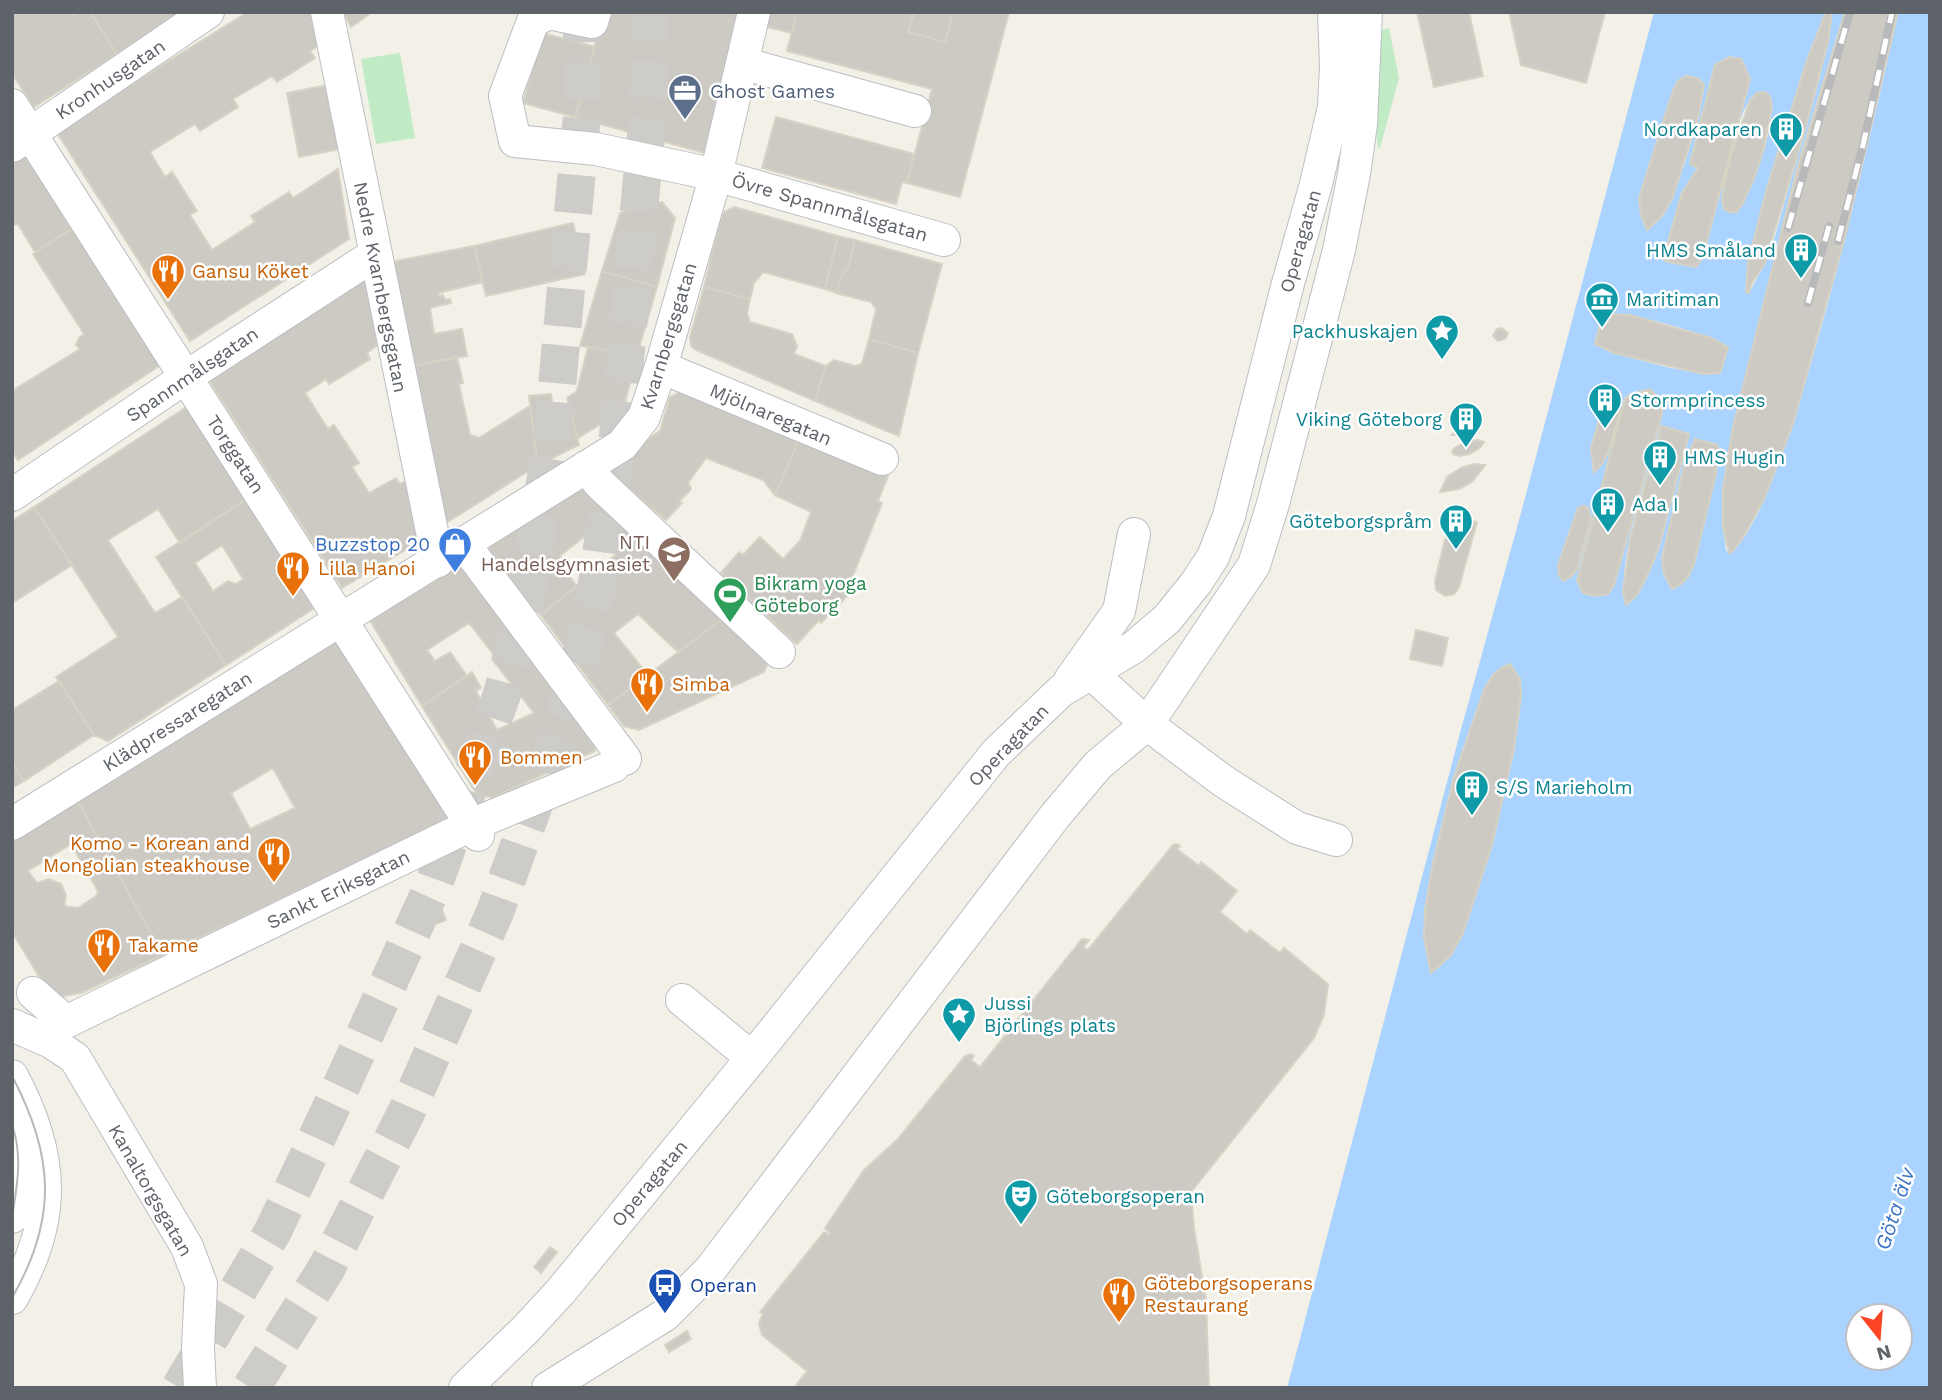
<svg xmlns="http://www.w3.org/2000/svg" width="1942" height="1400" font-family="'Work Sans',sans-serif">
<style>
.green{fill:#c1ebc5}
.water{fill:#aad3ff;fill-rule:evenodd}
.building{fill:#cdcac4;stroke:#d7d3c4;stroke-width:2;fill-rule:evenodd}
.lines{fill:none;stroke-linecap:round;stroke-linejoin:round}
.highway-tunnel{stroke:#cdccc8;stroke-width:38;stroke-dasharray:38 19;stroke-linecap:butt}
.minor-casing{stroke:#bbbec3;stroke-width:34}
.minor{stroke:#fff;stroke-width:32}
.tram{stroke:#b8b9ba;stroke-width:2}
.rail-casing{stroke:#b8b9ba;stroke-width:8}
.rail{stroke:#fff;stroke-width:5;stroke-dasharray:16;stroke-linecap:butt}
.labels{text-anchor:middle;stroke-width:5;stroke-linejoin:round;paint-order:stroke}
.street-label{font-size:19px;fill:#5e6269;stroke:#fff}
.service-label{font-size:19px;fill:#4e5e75;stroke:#fff;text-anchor:start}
.culture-label{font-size:19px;fill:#0d838f;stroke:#fff;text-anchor:start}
.food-label{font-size:19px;fill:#c56008;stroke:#fff;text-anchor:start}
.education-label{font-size:19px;fill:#785e54;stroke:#fff;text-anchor:end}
.shop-label{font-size:19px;fill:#366cbe;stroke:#fff;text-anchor:end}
.leisure-label{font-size:19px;fill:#27864d;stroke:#fff;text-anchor:start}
.transit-label{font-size:19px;fill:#164399;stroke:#fff;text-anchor:start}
.water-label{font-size:21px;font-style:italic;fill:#3c75c6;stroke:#fff}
</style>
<rect width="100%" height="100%" fill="#f2f0e7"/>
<path class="green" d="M1389,28L1399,78L1380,148H1378L1375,116L1378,31Z
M400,53L415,138L376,144L361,59Z"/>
<path class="water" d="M1654,12H1741L1742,14L1745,12H1826L1806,63L1767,188L1748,263L1746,292L1749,293L1765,263L1775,236L1820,77L1832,12H1845L1797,169L1733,427L1723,527L1726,550L1729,553C1785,525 1881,92 1898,12H1930V1388H1287L1460,733L1521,513ZM1729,57L1741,59L1750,78L1702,259L1696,267L1664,259L1682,193L1698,168L1690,163L1715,65ZM1686,76L1697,78L1704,84C1703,110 1678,193 1663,214C1659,220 1652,225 1647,229L1641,215L1639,198L1673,91ZM1765,92C1785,111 1750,191 1737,212H1730C1731,184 1730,97 1765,92ZM1603,314C1643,315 1693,329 1728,347L1720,373C1687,375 1625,358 1596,344ZM1649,389L1662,401V413L1608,593L1594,596L1583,593L1577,580L1625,399L1631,394ZM1612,396L1618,398C1621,422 1612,455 1594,472L1591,448ZM1661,427L1659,547L1648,574L1637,595L1626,605C1615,561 1649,472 1661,427ZM1695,439L1718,445L1716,474L1694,564L1681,584L1672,589L1664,574L1662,558L1684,466ZM1583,506L1588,507C1593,518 1582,558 1576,570C1573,575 1569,578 1563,581L1559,575L1558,565L1578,508ZM1510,664L1520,679L1521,695L1514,749L1492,845L1463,933L1451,955L1431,973L1424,938L1425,910L1433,863L1454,777L1484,690L1493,675L1501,668ZM1858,1316H1900V1358H1858Z"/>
<path class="building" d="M12,12H72L74,16L79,12H90L117,54L34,107L12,74Z
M90,12H182L117,54Z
M248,12H317L325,42L310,51L315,58L277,82L272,76L233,99L238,107L200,131L195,124L150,152L165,177L172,172L197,211L190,215L212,250L255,222L251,216L289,192L293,198L338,169L349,239L190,341L56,131Z
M343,12H372L351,27Z
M604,12H744L705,153L575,117Z
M763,12H797L792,33L759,25Z
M797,12H914L908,32L945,42L953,12H1009L960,197L907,183L932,89L787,51Z
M914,12H953L945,42L908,32Z
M1417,12H1469L1483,76L1434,87Z
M1509,12H1605L1586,83L1521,65Z
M1826,12H1832L1828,42L1805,130L1765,263L1752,283L1749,293L1746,292L1748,263L1767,188L1806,63Z
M1845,12H1898L1844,241L1793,424L1764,499L1744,536L1733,551L1729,553L1723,527V488L1733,427L1797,169Z
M542,33L595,47L575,117L523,103Z
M1729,57L1741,59L1750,79L1702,259L1696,267L1669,262L1664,260L1666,249L1682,193L1698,168L1690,164L1715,65Z
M1686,76L1697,78L1704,84L1698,119L1672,199L1662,216L1647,230L1641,215L1639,198L1673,91L1678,81Z
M333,84L345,148L299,157L287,93Z
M1765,92L1770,97L1772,107L1764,148L1755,176L1743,203L1737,212H1730L1724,209L1722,201L1724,183L1732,152L1750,100L1757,93Z
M776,117L914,154L907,183L902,182L896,204L762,168Z
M23,156L36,158L79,224L35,252L18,224L12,225V164Z
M662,202L675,218L657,287L602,271L620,213Z
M734,207L838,236L825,289L763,272L754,283L750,299L704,287L722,213Z
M573,223L585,274L486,296L474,246Z
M79,224L162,355L159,366L18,460L12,451V391L80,349L76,345L79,338L84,334L33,254Z
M838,236L855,240L848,269L843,271L838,289L840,294L825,289Z
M855,240L942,264L918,353L869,339L876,309L871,302L840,294L838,289L843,271L848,269Z
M474,246L483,282L438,293L439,296L443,295L445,300L450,299L451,303L430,308L434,334L462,329L467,356L402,368L386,273L396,261Z
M602,271L657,287L637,355L580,346Z
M358,278L368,280L380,332L376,335L379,344L367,353L370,359L329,384L326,379L305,393L328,429L334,425L359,463L352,467L369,493L396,478L400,484L408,480L425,538L342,588L206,375Z
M704,287L750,299L747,313L750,322L792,334L797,346L794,354L826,366L815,401L696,350L691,346L690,337Z
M1603,314L1630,315L1711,338L1728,347L1720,373L1704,374L1614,353L1595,344Z
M1502,328L1508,333L1505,339L1498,341L1493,336L1497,329Z
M869,339L918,353L899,436L815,401L826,366L834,360L855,366L862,364Z
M588,347L637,355L623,410L578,438L567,398L577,391Z
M457,357L463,383L459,384L470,435L479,438L530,406L538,465L446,523L402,368Z
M1650,389L1662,402V413L1614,585L1608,594L1594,596L1583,593L1577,580L1625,398L1631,394Z
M682,391L799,439L775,495L763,480L706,458L688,483L691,488L689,492L679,501L682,503L666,520L612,474L615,460L660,431L670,397Z
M551,394L554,417L570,412L579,445L538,465L529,396Z
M1612,396L1618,398L1620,413L1608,453L1602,464L1594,472L1591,448L1603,407Z
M188,406L253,495L180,543L158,509L108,540L155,613L182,597L226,665L108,741L94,735L56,677L118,637L34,507Z
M1469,426H1475L1471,432L1464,435H1452L1460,428Z
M1661,426L1689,434L1659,547L1648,574L1637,595L1626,605L1623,591L1630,539Z
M799,439L888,476L878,501L882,503L848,588L851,592L821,623L819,620L797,644L721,573L739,552L743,555L760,537L783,559L800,541L811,512L775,495Z
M1695,439L1718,445L1716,474L1694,564L1688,577L1681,584L1672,589L1664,574L1662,558L1684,466Z
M1478,440L1484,442L1480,448L1469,454L1459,456L1453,454L1452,451L1455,448L1465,442Z
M1474,464L1485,465L1472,482L1459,489L1440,492L1447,477L1461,468Z
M590,484L641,534L617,553L593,530L561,555L560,564L577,586L541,615L489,554L490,542L579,485Z
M253,495L316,592L313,609L226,665L156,557ZM222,545L243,579L236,584L228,581L213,591L195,563Z
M1583,506L1588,507L1591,518L1577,569L1571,577L1563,581L1559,575L1558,565L1578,508Z
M34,507L72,565L12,603V521Z
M1451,515L1477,522L1459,587L1454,594L1445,596L1436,590L1435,581Z
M641,534L729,614L678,652L638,614L614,633L648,675L608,705L541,615Z
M461,560L524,640L505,655L501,650L495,656L469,623L427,650L435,661L450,652L467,676L422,706L368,617Z
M729,614L771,656L764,672L639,730L624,726L608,705Z
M1416,630L1448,638L1442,666L1410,659Z
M340,635L446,815L443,822L163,955L76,798ZM273,768L295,808L250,829L231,793Z
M524,640L597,733L595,751L492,798L476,793L422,706L472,672L481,688L476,691L497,730L534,713L492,659L501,650L505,655Z
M1510,664L1520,679L1521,695L1514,749L1492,845L1463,933L1451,955L1431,973L1424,938L1425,910L1433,863L1454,777L1484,690L1493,675L1501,668Z
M59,681L94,735L24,781L12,763V710Z
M12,763L24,781L12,788Z
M76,798L163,955L81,993L58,997L45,986L12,932V837ZM71,844L98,891L96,896L78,908L64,906L66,895L61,884L49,879L37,883L28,871Z
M1177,844L1180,846L1177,849L1199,866L1201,862L1237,891L1220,912L1247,934L1250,930L1280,953L1284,948L1328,984L1324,1015L1314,1038L1191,1192L1194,1228L1206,1300L1209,1388H794L807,1371L762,1335L759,1323L763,1314L760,1312L824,1232L829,1235L830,1233L825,1228L864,1170L898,1139L965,1056L971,1054L974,1056L971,1060L980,1067L1082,939L1089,940L1083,947L1088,950L1173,845Z
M440,905L446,920L418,931L412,916Z
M550,1247L557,1252L541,1273L534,1267Z
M687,1331L691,1339L669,1352L665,1345Z"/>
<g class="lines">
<path class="highway-tunnel" d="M180,1388L273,1231L344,1080L435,881L502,694L525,606L552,440L582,116V12
M251,1388L326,1269L406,1113L495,912L561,730L594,604L618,436L648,114L650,12"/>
<g class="minor-casing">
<path id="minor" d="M327,12L438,561
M595,12L592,22L549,13L533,21L505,96L515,141L596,149L716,175L944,240
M742,63L915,111
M12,105L478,835
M12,146L208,12
M661,367L882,459
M586,467L600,484L779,652
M12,495L186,377L374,255
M464,544L625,759
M1091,673L1147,724L1223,781L1297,828L1336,840
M1070,680L1119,611L1134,534
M12,824L622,445L644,417L661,367L716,175L754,12
M33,993L66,1022L471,825L614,766
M682,1000L752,1058
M12,1025L51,1042L75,1058L187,1247L201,1284L198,1348L200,1388
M12,1076C54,1155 58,1218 12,1298
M12,1125C23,1155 17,1187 12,1217
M465,1388L526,1329L561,1291L752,1058L996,753L1061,691L1134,647L1167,619L1196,583L1213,557L1229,516L1287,287L1316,184L1334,107L1336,66L1334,12
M548,1388L665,1315L710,1270L1055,816L1098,765L1147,724L1254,565L1273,504L1339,250L1354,174L1361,124L1366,12"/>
</g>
<use href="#minor" class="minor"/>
<path class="tram" d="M12,1076C54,1155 58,1218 12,1298
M12,1125C23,1155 17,1187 12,1217"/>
<g class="rail-casing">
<path id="rail" d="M1788,228L1850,12
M1838,241L1864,141L1892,12
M1808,303L1829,226"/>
</g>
<use href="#rail" class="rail"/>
</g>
<defs>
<g id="office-pin" transform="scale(1.75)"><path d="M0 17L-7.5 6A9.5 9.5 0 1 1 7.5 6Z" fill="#5c6f8a" stroke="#fff"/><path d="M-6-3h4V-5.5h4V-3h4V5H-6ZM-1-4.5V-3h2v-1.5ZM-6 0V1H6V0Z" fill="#fff"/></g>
<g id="building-pin" transform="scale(1.75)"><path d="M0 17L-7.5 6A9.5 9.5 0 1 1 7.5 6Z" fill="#0f9aa8" stroke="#fff"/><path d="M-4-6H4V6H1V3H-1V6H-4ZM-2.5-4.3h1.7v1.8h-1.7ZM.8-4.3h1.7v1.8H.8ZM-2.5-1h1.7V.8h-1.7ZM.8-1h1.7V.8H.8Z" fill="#fff"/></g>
<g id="restaurant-pin" transform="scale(1.75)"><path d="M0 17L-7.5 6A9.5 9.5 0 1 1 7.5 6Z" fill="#e8710a" stroke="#fff"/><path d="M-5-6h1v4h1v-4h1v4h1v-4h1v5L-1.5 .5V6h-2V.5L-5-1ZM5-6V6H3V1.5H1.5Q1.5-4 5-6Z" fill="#fff"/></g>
<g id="museum-pin" transform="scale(1.75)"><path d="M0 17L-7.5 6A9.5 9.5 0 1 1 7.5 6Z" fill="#0f9aa8" stroke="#fff"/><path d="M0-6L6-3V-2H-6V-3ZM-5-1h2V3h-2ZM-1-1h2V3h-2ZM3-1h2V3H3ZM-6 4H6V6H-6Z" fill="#fff"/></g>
<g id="sight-pin" transform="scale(1.75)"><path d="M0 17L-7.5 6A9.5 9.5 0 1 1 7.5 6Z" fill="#0f9aa8" stroke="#fff"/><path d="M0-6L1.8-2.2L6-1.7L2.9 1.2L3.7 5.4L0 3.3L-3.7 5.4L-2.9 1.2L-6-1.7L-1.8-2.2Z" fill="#fff"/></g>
<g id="shop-pin" transform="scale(1.75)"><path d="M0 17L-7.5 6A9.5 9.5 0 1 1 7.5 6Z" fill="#3f7fe0" stroke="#fff"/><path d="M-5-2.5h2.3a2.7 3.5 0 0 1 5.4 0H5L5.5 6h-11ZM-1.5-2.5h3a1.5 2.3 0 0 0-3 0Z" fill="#fff"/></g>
<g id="school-pin" transform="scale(1.75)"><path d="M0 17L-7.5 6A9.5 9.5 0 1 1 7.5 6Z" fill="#8d6e63" stroke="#fff"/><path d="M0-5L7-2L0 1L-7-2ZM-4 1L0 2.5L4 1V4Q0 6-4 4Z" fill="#fff"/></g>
<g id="stadium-pin" transform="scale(1.75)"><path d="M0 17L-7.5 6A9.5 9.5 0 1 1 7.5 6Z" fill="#2e9e5b" stroke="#fff"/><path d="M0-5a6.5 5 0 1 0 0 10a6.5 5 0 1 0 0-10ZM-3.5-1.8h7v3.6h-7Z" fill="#fff"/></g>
<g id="theatre-pin" transform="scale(1.75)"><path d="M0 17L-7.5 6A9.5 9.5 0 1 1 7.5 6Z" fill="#0f9aa8" stroke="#fff"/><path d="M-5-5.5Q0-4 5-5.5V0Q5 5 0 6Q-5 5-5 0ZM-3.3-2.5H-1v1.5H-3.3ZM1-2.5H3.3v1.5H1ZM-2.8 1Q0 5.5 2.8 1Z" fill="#fff"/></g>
<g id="bus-pin" transform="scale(1.75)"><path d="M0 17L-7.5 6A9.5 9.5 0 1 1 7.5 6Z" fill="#1a4fb4" stroke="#fff"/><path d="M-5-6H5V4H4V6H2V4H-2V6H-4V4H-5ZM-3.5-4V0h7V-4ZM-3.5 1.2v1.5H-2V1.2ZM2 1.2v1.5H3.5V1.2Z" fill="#fff"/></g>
</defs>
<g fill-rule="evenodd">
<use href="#office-pin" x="685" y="91"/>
<use href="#building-pin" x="1786" y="129"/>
<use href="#building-pin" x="1801" y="250"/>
<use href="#restaurant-pin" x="168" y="271"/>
<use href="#museum-pin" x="1602" y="299"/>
<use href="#sight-pin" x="1442" y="331"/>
<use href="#building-pin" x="1605" y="400"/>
<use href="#building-pin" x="1466" y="419"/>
<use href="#building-pin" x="1660" y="457"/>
<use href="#building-pin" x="1608" y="504"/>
<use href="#building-pin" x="1456" y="521"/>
<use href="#shop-pin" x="455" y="544"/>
<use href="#school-pin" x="674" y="553"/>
<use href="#restaurant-pin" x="293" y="568"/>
<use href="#stadium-pin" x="730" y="594"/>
<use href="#restaurant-pin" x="647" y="684"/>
<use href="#restaurant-pin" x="475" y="757"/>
<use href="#building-pin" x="1472" y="787"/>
<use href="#restaurant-pin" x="274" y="854"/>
<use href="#restaurant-pin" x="104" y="945"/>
<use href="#sight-pin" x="959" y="1014"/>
<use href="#theatre-pin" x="1021" y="1196"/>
<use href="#bus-pin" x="665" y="1285"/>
<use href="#restaurant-pin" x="1119" y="1294"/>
</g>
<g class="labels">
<g class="street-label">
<text transform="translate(110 79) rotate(-34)" y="7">Kronhusgatan</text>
<text transform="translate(830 207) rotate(16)" y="7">Övre Spannmålsgatan</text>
<text transform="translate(1300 241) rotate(-74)" y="7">Operagatan</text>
<text transform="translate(381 287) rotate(79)" y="7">Nedre Kvarnbergsgatan</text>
<text transform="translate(668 336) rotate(-73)" y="7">Kvarnbergsgatan</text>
<text transform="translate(192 374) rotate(-34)" y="7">Spannmålsgatan</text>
<text transform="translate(771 414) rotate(23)" y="7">Mjölnaregatan</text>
<text transform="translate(236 454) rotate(57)" y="7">Torggatan</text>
<text transform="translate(177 721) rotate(-32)" y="7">Klädpressaregatan</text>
<text transform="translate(1008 745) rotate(-46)" y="7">Operagatan</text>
<text transform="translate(338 889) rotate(-26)" y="7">Sankt Eriksgatan</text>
<text transform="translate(649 1183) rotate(-50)" y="7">Operagatan</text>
<text transform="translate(151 1190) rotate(60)" y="7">Kanaltorgsgatan</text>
</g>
<g class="service-label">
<text x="710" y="98">Ghost Games</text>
</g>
<g class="culture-label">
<text x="1762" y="136" text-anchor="end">Nordkaparen</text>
<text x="1776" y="257" text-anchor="end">HMS Småland</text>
<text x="1626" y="306">Maritiman</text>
<text x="1418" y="338" text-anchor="end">Packhuskajen</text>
<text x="1630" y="407">Stormprincess</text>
<text x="1442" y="426" text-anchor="end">Viking Göteborg</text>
<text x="1684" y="464">HMS Hugin</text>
<text x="1632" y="511">Ada I</text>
<text x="1432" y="528" text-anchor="end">Göteborgspråm</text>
<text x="1496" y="794">S/S Marieholm</text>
<text x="984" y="1010">Jussi<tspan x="984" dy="22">Björlings plats</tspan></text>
<text x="1046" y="1203">Göteborgsoperan</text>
</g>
<g class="food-label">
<text x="192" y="278">Gansu Köket</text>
<text x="318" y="575">Lilla Hanoi</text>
<text x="672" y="691">Simba</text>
<text x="500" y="764">Bommen</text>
<text x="250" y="850" text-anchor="end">Komo - Korean and<tspan x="250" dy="22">Mongolian steakhouse</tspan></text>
<text x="128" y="952">Takame</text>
<text x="1144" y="1290">Göteborgsoperans<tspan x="1144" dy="22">Restaurang</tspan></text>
</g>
<g class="education-label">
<text x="650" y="549">NTI<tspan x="650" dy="22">Handelsgymnasiet</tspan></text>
</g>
<g class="shop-label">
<text x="430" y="551">Buzzstop 20</text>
</g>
<g class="leisure-label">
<text x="754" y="590">Bikram yoga<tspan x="754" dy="22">Göteborg</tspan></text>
</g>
<g class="transit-label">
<text x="690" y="1292">Operan</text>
</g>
<g class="water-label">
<text transform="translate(1895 1209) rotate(-72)" y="7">Göta älv</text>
</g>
</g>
<rect width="1942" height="1400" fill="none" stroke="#5e6269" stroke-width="28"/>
<g transform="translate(1879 1337) rotate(163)"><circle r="33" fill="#ffffff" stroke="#bfc0c3" stroke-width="2"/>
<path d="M0-5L12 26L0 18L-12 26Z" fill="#fb4524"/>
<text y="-10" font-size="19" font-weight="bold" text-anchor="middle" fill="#5e6269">N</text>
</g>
</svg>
